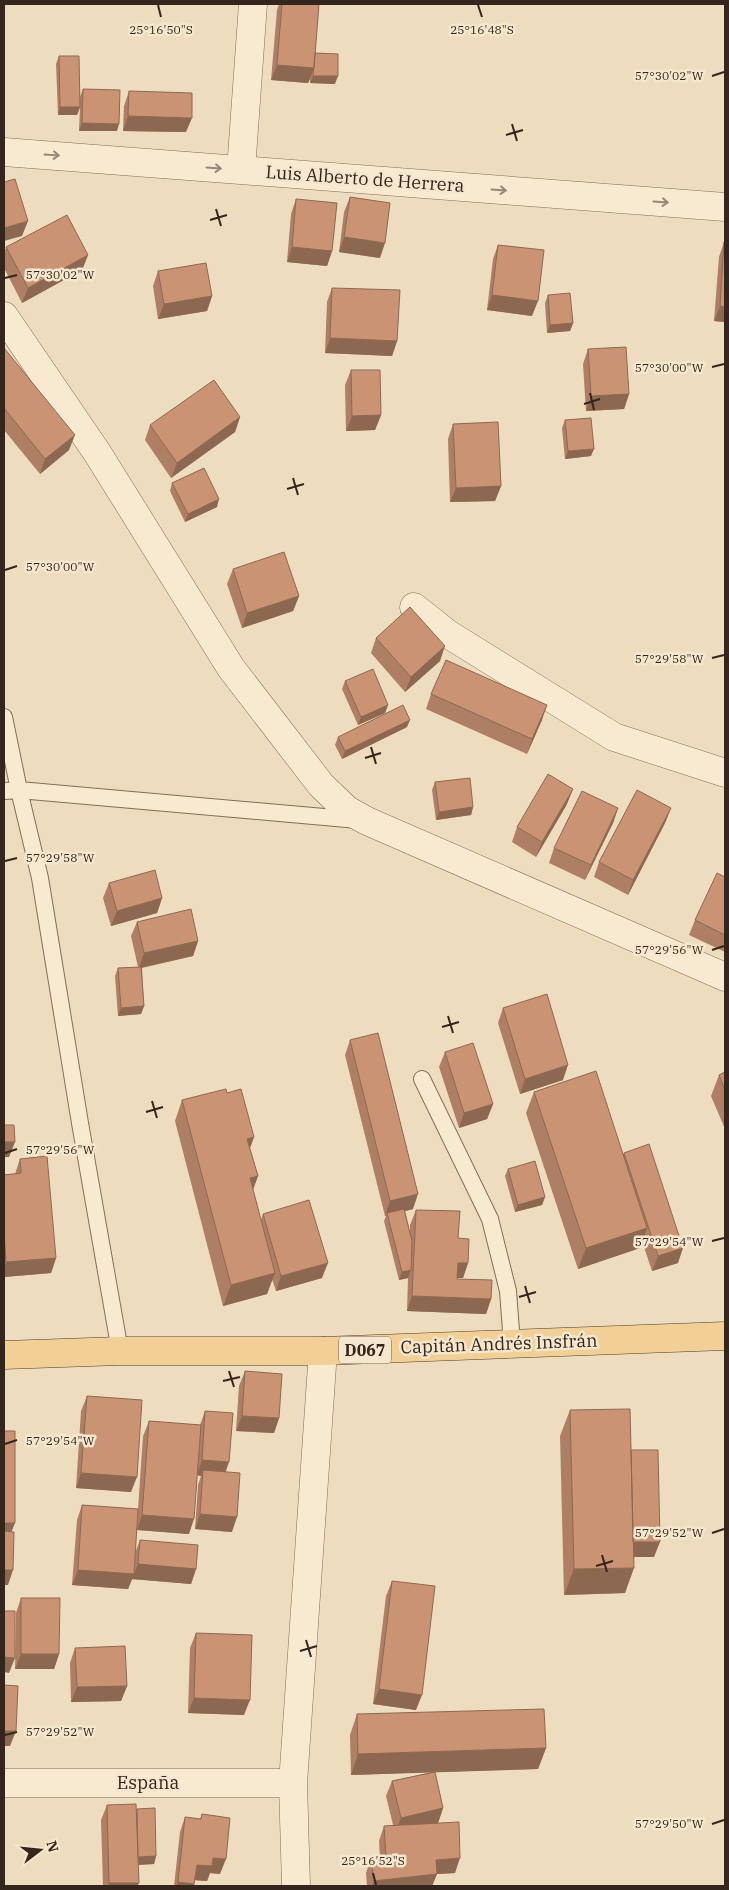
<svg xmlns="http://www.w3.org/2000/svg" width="729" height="1890" font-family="'IBM Plex Serif',serif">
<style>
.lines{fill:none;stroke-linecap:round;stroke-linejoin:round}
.service-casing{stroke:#846d57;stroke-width:18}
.minor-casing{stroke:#846d57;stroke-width:29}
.primary-casing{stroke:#523c2c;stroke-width:29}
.service{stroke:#f8ead1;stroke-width:16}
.minor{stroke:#f8ead1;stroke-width:28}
.primary{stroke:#f1cf95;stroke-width:28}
.wall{fill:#ae7f64}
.shaded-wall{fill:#8d6851}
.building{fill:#ca9474;stroke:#8d6851}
.oneway{stroke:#968876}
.ticks{fill:none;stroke:#34261c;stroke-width:2}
.labels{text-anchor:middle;stroke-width:5;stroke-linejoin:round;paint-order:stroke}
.shield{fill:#f4e7cd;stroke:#6e6051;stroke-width:1}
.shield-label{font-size:16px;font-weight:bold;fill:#34261c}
.street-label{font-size:18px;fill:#34261c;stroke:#f4e7cd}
.ticks-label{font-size:12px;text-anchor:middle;fill:#34261c;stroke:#f4e7cd;stroke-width:5;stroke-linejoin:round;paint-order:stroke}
</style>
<rect width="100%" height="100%" fill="#eddcbe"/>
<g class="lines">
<g class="service-casing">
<path id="service" d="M4,717L19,790L4,791
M422,1079L490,1219L508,1291L512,1344
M120,1351L80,1123L40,878L19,790L358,820"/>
</g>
<g class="minor-casing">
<path id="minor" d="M4,152L725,207
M241,170L253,4
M4,316L98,454L231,668L321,785L347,810L367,821L725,977
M414,607L448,634L614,737L725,773
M4,1783H293
M296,1886L293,1783L323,1351"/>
</g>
<g class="primary-casing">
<path id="primary" d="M4,1355L120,1351H323L725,1336"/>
</g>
<use href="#service" class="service"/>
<use href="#minor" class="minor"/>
<use href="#primary" class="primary"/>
</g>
<path class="wall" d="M279,4H319L315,53L335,84L310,83V79L308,83L271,80L277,10Z
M725,33V49H724Z
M59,56L80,97L83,89L117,131H79L80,107L77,115H58L56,64Z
M129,91L186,132L123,131L124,106Z
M350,197L380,258L339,252L344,212Z
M296,199L332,251L327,266L287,262L291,214Z
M724,242H725V322L714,321L719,257Z
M498,245L532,316L487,310L493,259Z
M6,247L88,255L82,270L22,303L4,268V254Z
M158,271L212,296L207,311L158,319L153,286Z
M332,288L397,341L392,356L325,353L327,302Z
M548,295L573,323L570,331L547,333L545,303Z
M4,348L69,450L40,474L4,430Z
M588,349L629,394L624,409L586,411L583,364Z
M351,370L381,415L375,430L346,431L345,385Z
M240,417L235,432L171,478L145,440L150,425Z
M565,420L591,456L565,459L562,428Z
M453,424L501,486L495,501L450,502L448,439Z
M172,483L217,507L185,522L170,491Z
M233,569L299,596L293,611L242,628L227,584Z
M376,638L440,661L405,692L371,653Z
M345,681L388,705L385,713L358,725L342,689Z
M431,694L542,720L527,754L426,709Z
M407,727L342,759L335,745L338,737Z
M435,782L473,807L471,815L436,820L432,790Z
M567,804L536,857L512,842L517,827Z
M618,808L613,823L585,880L549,863L554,848Z
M671,808L665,823L628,895L594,877L599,862Z
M725,877V952L689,935L695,920Z
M109,883L162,898L157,913L111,926L103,898Z
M137,922L198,941L193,956L142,968L144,1006L141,1014L118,1016L115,976L118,968L138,967L131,936Z
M503,1008L563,1080L520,1094L498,1023Z
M350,1040L413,1209L405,1211L410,1233V1225L416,1210L458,1238L468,1263L463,1278H457V1279L491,1299L486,1314L407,1311L408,1278L399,1280L384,1221L386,1216H385L345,1055Z
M445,1052L493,1104L487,1119L459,1128L439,1067Z
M725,1072V1129L711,1096L719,1075Z
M534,1092L623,1154L624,1153L678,1263L652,1271L642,1241L640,1248L578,1269L526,1113Z
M227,1093L254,1137L250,1148L258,1176L253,1190L261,1220L263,1214L322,1278L276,1291L272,1279L267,1294L223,1306L175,1121L182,1100Z
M20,1159L56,1258L51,1273L4,1277V1175L15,1174Z
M508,1169L545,1197L542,1205L515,1212L505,1176Z
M245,1371L279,1418L274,1433L236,1431L239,1386Z
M87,1396L131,1492L76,1488L81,1411Z
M570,1410L631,1450L654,1557H634L625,1593L564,1595L560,1436Z
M205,1411L226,1472L232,1532L195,1529L198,1485L201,1476L197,1475L189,1534L137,1530L135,1553L140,1540L196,1569L191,1584L132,1579L133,1577L128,1589L72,1585L77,1520L82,1505L138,1509L143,1436L149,1421L200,1425Z
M392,1581L416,1710L373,1704L386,1596Z
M21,1598L59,1654L54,1669H15L16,1613Z
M196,1633L244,1715L188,1713L190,1648Z
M75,1648L127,1686L121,1701L71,1702L70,1663Z
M357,1714L546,1748L538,1769L435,1772L443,1808L438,1823L455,1873L437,1874L432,1886H367L366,1873L371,1858L380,1857L379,1841L384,1826L393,1825L386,1796L392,1781L433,1772L351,1775L350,1735Z
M107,1805L137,1809L156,1856L154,1864L138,1865L139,1883L137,1886H103L101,1820Z
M202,1814L220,1874L210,1873L207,1881L195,1880L194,1886H174L180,1832L185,1817L200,1819Z"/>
<path class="shaded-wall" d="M277,65L314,68L308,83L271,80Z
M313,76H338L335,84L310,83Z
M60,107H80L77,115H58Z
M128,116L192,118L186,132L123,131Z
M82,123L119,124L117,131H79Z
M28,221L22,236L4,241V228Z
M344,237L385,243L380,258L339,252Z
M292,247L332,251L327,266L287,262Z
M88,255L82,270L22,303L28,288Z
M492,295L538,301L532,316L487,310Z
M212,296L207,311L158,319L164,304Z
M720,306L725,307V322L714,321Z
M573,323L570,331L547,333L550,325Z
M330,338L397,341L392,356L325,353Z
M629,394L624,409L586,411L591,396Z
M381,415L375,430L346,431L352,416Z
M240,417L235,432L171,478L177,463Z
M75,435L69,450L40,474L45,459Z
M594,449L591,456L565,459L568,451Z
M501,486L495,501L450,502L456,488Z
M219,499L217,507L185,522L188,514Z
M299,596L293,611L242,628L247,613Z
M445,646L440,661L405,692L411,677Z
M388,705L385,713L358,725L361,717Z
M547,705L542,720L527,754L532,739Z
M410,720L407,727L342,759L345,751Z
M573,789L567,804L536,857L542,842Z
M473,807L471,815L436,820L439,812Z
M618,808L613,823L585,880L591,865Z
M671,808L665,823L628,895L633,880Z
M162,898L157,913L111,926L117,911Z
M198,941L193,956L139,968L144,953Z
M144,1006L141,1014L118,1016L121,1008Z
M568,1065L563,1080L520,1094L525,1079Z
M493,1104L487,1119L459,1128L464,1113Z
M254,1137L246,1158L247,1139Z
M4,1142H15L9,1157H4Z
M258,1176L250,1197V1178Z
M418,1194L413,1209L387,1216V1213L385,1216L390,1201Z
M545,1197L542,1205L515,1212L518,1205Z
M647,1228L640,1248L578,1269L586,1248Z
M683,1248L678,1263L652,1271L658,1256Z
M56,1258L51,1273L4,1277V1270L6,1262Z
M328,1263L322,1278L276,1291L281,1276Z
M458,1263H468L463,1278H452Z
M411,1270L408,1278L399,1280L402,1272Z
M275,1273L267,1294L223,1306L231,1285Z
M412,1296L491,1299L486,1314L407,1311Z
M242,1416L279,1418L274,1433L236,1431Z
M202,1460L229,1462L224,1477L203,1470L201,1476L197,1475Z
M81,1473L137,1477L131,1492L76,1488Z
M200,1514L237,1517L232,1532L195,1529Z
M142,1515L194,1519L189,1534L137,1530Z
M4,1523H15L9,1538H4Z
M629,1542H660L654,1557H623Z
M138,1564L196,1569L191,1584L132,1579Z
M634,1568L625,1593L564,1595L574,1569Z
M4,1570H13L8,1585H4Z
M78,1570L134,1574L128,1589L72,1585Z
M21,1654H59L54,1669H15Z
M4,1657L15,1658L9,1673L4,1672Z
M127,1686L121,1701L71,1702L77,1687Z
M379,1689L422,1695L416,1710L373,1704Z
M194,1698L250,1700L244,1715L188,1713Z
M4,1731H16L10,1746H4Z
M546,1748L538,1769L351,1775L358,1754Z
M443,1808L438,1823L395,1833L401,1818Z
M156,1856L154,1864L134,1865L137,1857Z
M213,1858L226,1859L220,1874L210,1873L207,1881L191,1880L197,1865Z
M460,1858L455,1873L437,1874L432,1886H372L374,1881L436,1860Z
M178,1882L194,1884V1886H177Z
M109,1883H139L137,1886H108Z"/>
<path class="building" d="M282,4H319L314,68L277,65Z
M315,53L338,54V76H313Z
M59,56H79L80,107H60Z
M83,89L120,90L119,124L82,123Z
M129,91L192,93V118L128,116Z
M15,179L28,221L4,228V182Z
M350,197L390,203L385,243L344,237Z
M296,199L337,203L332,251L292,247Z
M67,215L88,255L28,288L6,247Z
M724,242H725V307L720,306Z
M498,245L544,250L538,301L492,295Z
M206,263L212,296L164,304L158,271Z
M332,288L400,290L397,341L330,338Z
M570,293L573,323L550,325L548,295Z
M626,347L629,394L591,396L588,349Z
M4,348L75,435L45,459L4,408Z
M351,370H380L381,415L352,416Z
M214,380L240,417L177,463L150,425Z
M591,418L594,449L568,451L565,420Z
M498,422L501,486L456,488L453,424Z
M204,468L219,499L188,514L172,483Z
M284,552L299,596L247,613L233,569Z
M410,607L445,646L411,677L376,638Z
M446,660L547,705L532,739L431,694Z
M373,669L388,705L361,717L345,681Z
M403,705L410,720L345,751L338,737Z
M548,774L573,789L542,842L517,827Z
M470,778L473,807L439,812L435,782Z
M637,790L671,808L633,880L599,862Z
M582,791L618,808L591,865L554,848Z
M155,870L162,898L117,911L109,883Z
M717,873L725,877V935L695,920Z
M191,909L198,941L144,953L137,922Z
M141,967L144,1006L121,1008L118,968Z
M547,994L568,1065L525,1079L503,1008Z
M378,1033L418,1194L390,1201L350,1040Z
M473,1043L493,1104L464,1113L445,1052Z
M596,1071L647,1228L586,1248L534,1092Z
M725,1072V1090L719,1075Z
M226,1089L227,1093L241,1089L254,1137L247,1139L258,1176L250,1178L275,1273L231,1285L182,1100Z
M4,1125H14L15,1142H4Z
M649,1144L683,1248L658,1256L624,1153Z
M47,1156L56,1258L6,1262L4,1232V1175L21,1173L20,1159Z
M535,1161L545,1197L518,1205L508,1169Z
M309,1200L328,1263L281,1276L263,1214Z
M404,1209L412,1241L411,1270L402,1272L387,1213Z
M416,1210L460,1211L458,1238L469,1239L468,1263H458L457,1279L492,1280L491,1299L412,1296Z
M245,1371L282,1374L279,1418L242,1416Z
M87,1396L142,1400L137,1477L81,1473Z
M630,1409L634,1568L574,1569L570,1410Z
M205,1411L233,1413L229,1462L202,1460Z
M149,1421L201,1425L194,1519L142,1515Z
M4,1431H15V1523H4Z
M631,1450H658L660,1542H633Z
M203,1470L240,1473L237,1517L200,1514Z
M82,1505L138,1509L134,1574L78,1570Z
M4,1531L14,1532L13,1570H4Z
M140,1540L198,1545L196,1569L138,1564Z
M392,1581L435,1586L422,1695L379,1689Z
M21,1598H60L59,1654H21Z
M4,1611H15V1658L4,1657Z
M196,1633L252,1635L250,1700L194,1698Z
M125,1646L127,1686L77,1687L75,1648Z
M4,1685L18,1686L16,1731H4Z
M544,1709L546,1748L358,1754L357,1714Z
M435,1772L443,1808L401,1818L392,1781Z
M136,1804L139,1883H109L107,1805Z
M155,1808L156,1856L138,1857L137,1809Z
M202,1814L230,1818L226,1859L213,1858L212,1866L197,1865L194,1884L178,1882L185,1817L201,1819Z
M459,1822L460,1858L436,1860L437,1874L374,1881L371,1858L386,1856L384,1826Z"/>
<defs><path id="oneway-shaft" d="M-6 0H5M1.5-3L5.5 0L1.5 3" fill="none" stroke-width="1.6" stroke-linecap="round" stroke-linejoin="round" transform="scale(1.25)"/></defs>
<g class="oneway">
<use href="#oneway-shaft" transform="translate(52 155) rotate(4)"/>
<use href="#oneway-shaft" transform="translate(214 168) rotate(4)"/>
<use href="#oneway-shaft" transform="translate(499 190) rotate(4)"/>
<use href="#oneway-shaft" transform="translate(661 202) rotate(4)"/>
</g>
<path class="ticks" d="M158,5L161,17M478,5L482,17M712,76L724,72M512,124L517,141M506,135L523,130M216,209L221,226M210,220L227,215M5,278L17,275M712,367L724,364M590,393L594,410M584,404L600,399M293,478L298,495M287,489L304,484M5,570L17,566M712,658L724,655M371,747L376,764M365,758L381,753M5,861L17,858M712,950L724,946M448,1016L453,1033M442,1027L459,1022M152,1101L157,1118M146,1112L163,1107M5,1153L17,1149M712,1241L724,1238M525,1286L530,1303M519,1297L536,1292M229,1371L234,1387M223,1381L240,1377M5,1444L17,1440M712,1533L724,1529M602,1555L607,1572M596,1566L613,1561M306,1640L311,1657M300,1651L317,1646M5,1735L17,1732M712,1824L724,1820M373,1873L376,1885"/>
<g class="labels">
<rect class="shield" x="339" y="1336.5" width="52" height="27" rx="4"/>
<g class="shield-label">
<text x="365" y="1356">D067</text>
</g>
<g class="street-label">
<text transform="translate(365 179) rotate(4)" y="6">Luis Alberto de Herrera</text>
<text transform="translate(499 1344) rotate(-2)" y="6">Capitán Andrés Insfrán</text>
<text x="148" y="1789">España</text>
</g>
</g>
<g class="ticks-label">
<text x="161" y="34">25°16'50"S</text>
<text x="482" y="34">25°16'48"S</text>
<text x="669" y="80">57°30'02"W</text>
<text x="60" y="279">57°30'02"W</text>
<text x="669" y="372">57°30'00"W</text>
<text x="60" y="571">57°30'00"W</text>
<text x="669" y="663">57°29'58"W</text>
<text x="60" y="862">57°29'58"W</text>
<text x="669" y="954">57°29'56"W</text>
<text x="60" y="1154">57°29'56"W</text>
<text x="669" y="1246">57°29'54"W</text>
<text x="60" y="1445">57°29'54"W</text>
<text x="669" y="1537">57°29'52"W</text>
<text x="60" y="1736">57°29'52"W</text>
<text x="669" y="1828">57°29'50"W</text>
<text x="373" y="1865">25°16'52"S</text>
</g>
<rect width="729" height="1890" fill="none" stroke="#34261c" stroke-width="10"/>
<g transform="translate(40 1850) rotate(74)" stroke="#f4e7cd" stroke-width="4" paint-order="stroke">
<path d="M0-4L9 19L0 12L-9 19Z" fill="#34261c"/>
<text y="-8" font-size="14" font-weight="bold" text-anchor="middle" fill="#34261c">N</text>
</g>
</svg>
